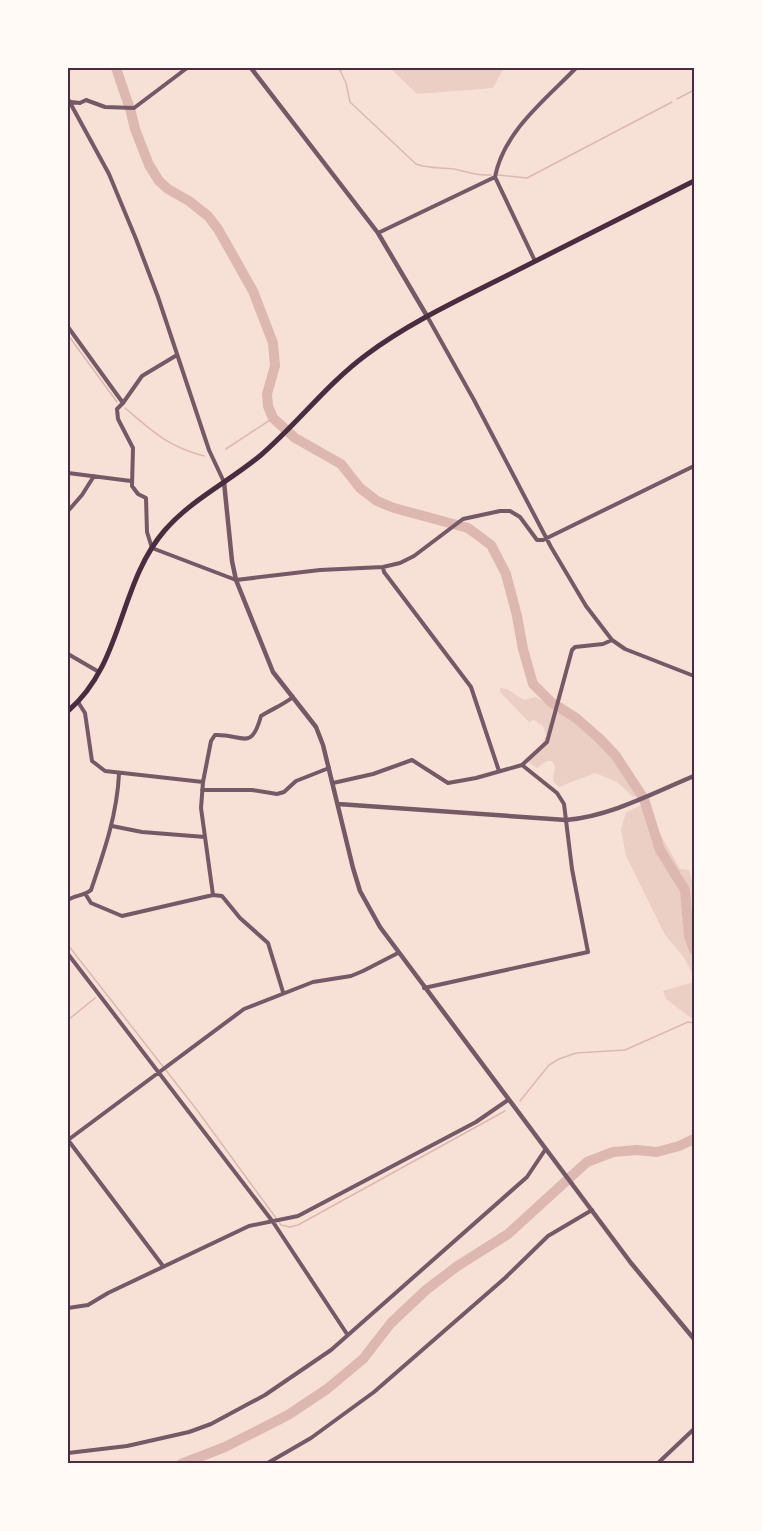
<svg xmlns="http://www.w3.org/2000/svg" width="762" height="1531" font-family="'PT Sans Narrow',sans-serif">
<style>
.green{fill:#ebcfc5}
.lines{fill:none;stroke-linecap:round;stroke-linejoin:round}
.stream{stroke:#dcb8b0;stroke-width:1.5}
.river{stroke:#dcb8b0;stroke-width:10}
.minor{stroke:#755966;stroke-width:4}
.tertiary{stroke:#755966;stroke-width:4.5}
.primary{stroke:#4a2c40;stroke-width:5}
.neatline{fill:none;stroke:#4a2c40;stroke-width:2}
</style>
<rect width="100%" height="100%" fill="#f7e1d7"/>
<path class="green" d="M390,68H504L493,88L417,94Z
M500,688L507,689L524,700L535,697L539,699C552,705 565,712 576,720C602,738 626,767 643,793L633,797L617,782L595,773L559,787L553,781L555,766L552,761H547L537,768L528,762L541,746L546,735L543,726L534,720L529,722L500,692Z
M648,802L658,830L680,869L689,870L694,887V977L683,956L665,935L626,856L621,829L626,812Z
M694,982V1020L666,999L663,991Z"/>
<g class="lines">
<path class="stream" d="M339,68L346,83L350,102L416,164C429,169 441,167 454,169C468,172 477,176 491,175
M677,99L694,90
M498,175L527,178L672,102
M68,335L117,402
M125,408C152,431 168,447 204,456
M226,449L273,418
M68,945L197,1110L276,1218
M68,1020L95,998
M520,1101L549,1065L559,1059L576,1053L625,1050L688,1022L694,1023
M279,1222L281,1225L290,1227L298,1225L505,1111"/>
<path class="river" d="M116,68L131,112L135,129L149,165L159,181L168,189L189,201L208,216L218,229L253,291L273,343L275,366L267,394L268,406L273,418L295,438L341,464L360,488L377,501L394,508L468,528L491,545L506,574L517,616L523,649L533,684L551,702L576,718L600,739L616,756L644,799L660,850L685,890L689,936L694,950
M181,1464L225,1447L288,1415L327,1389L363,1359L391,1323L426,1290L456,1267L508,1234L587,1162L613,1152L637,1150L657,1152L679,1146L694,1139"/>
<path class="minor" d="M68,99L109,174L136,239L158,297L209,450L224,482
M71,102L80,103L86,100L105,107L134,108L187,68
M378,233L495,177
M535,261L495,177C504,131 545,100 576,68
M427,316L474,400L551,547L586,606L612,640L625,649L694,676
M68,327L123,403L117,409L118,419L133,448L132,486L138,494L146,498L147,532L152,548L236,580L320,570L383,567L400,563L414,556L463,519L500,511H510L520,517L537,540H543L694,466
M123,403L142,376L177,355
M68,473L131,481
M68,511L82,495L94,476
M383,567L384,572L471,687L499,771
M68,654L99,672
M78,702L85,713L92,761L105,771L203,782
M522,765L547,742L572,650L575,647L603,644L612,640
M333,783L373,774L412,760L448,783L476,778L522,765L557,793L564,804L572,869L588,952L424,988
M202,790H252L277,794L284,792L296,781L329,768
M112,826L142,832L205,837
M86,895L91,903L122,916L213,895L222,896L240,918L268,943L283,992
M213,895L201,808L203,782L211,741L215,735C243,734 251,752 261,716C272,709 283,705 293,697
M68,900C75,895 84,896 91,890C104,852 117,815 119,774
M68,954L273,1222L347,1334
M68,1140L244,1009L313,982L351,976L363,971L398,953
M68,1140L163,1266
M68,1308L88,1305L108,1293L249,1226L298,1216L476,1122L508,1100
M68,1453L127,1446L189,1432L211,1424L265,1395L331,1350L527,1177L545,1150
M266,1464L311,1438L374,1392L505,1278L548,1236L592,1210
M657,1464L694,1429"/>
<path class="tertiary" d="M251,68L378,233L427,316
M224,482L232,561L236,580L273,672L316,727L323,745L353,868L360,891L380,927L631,1263L694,1339
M338,804L566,820C611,816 653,793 694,776"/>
<path class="primary" d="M68,711C124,663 118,584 165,530C192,499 230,481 261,455C298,423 327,384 366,355C406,325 452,303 496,281C562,247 628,214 694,181"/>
</g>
<rect width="762" height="1531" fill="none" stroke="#fffaf5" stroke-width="138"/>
<rect x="69" y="69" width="624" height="1393" class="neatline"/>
</svg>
